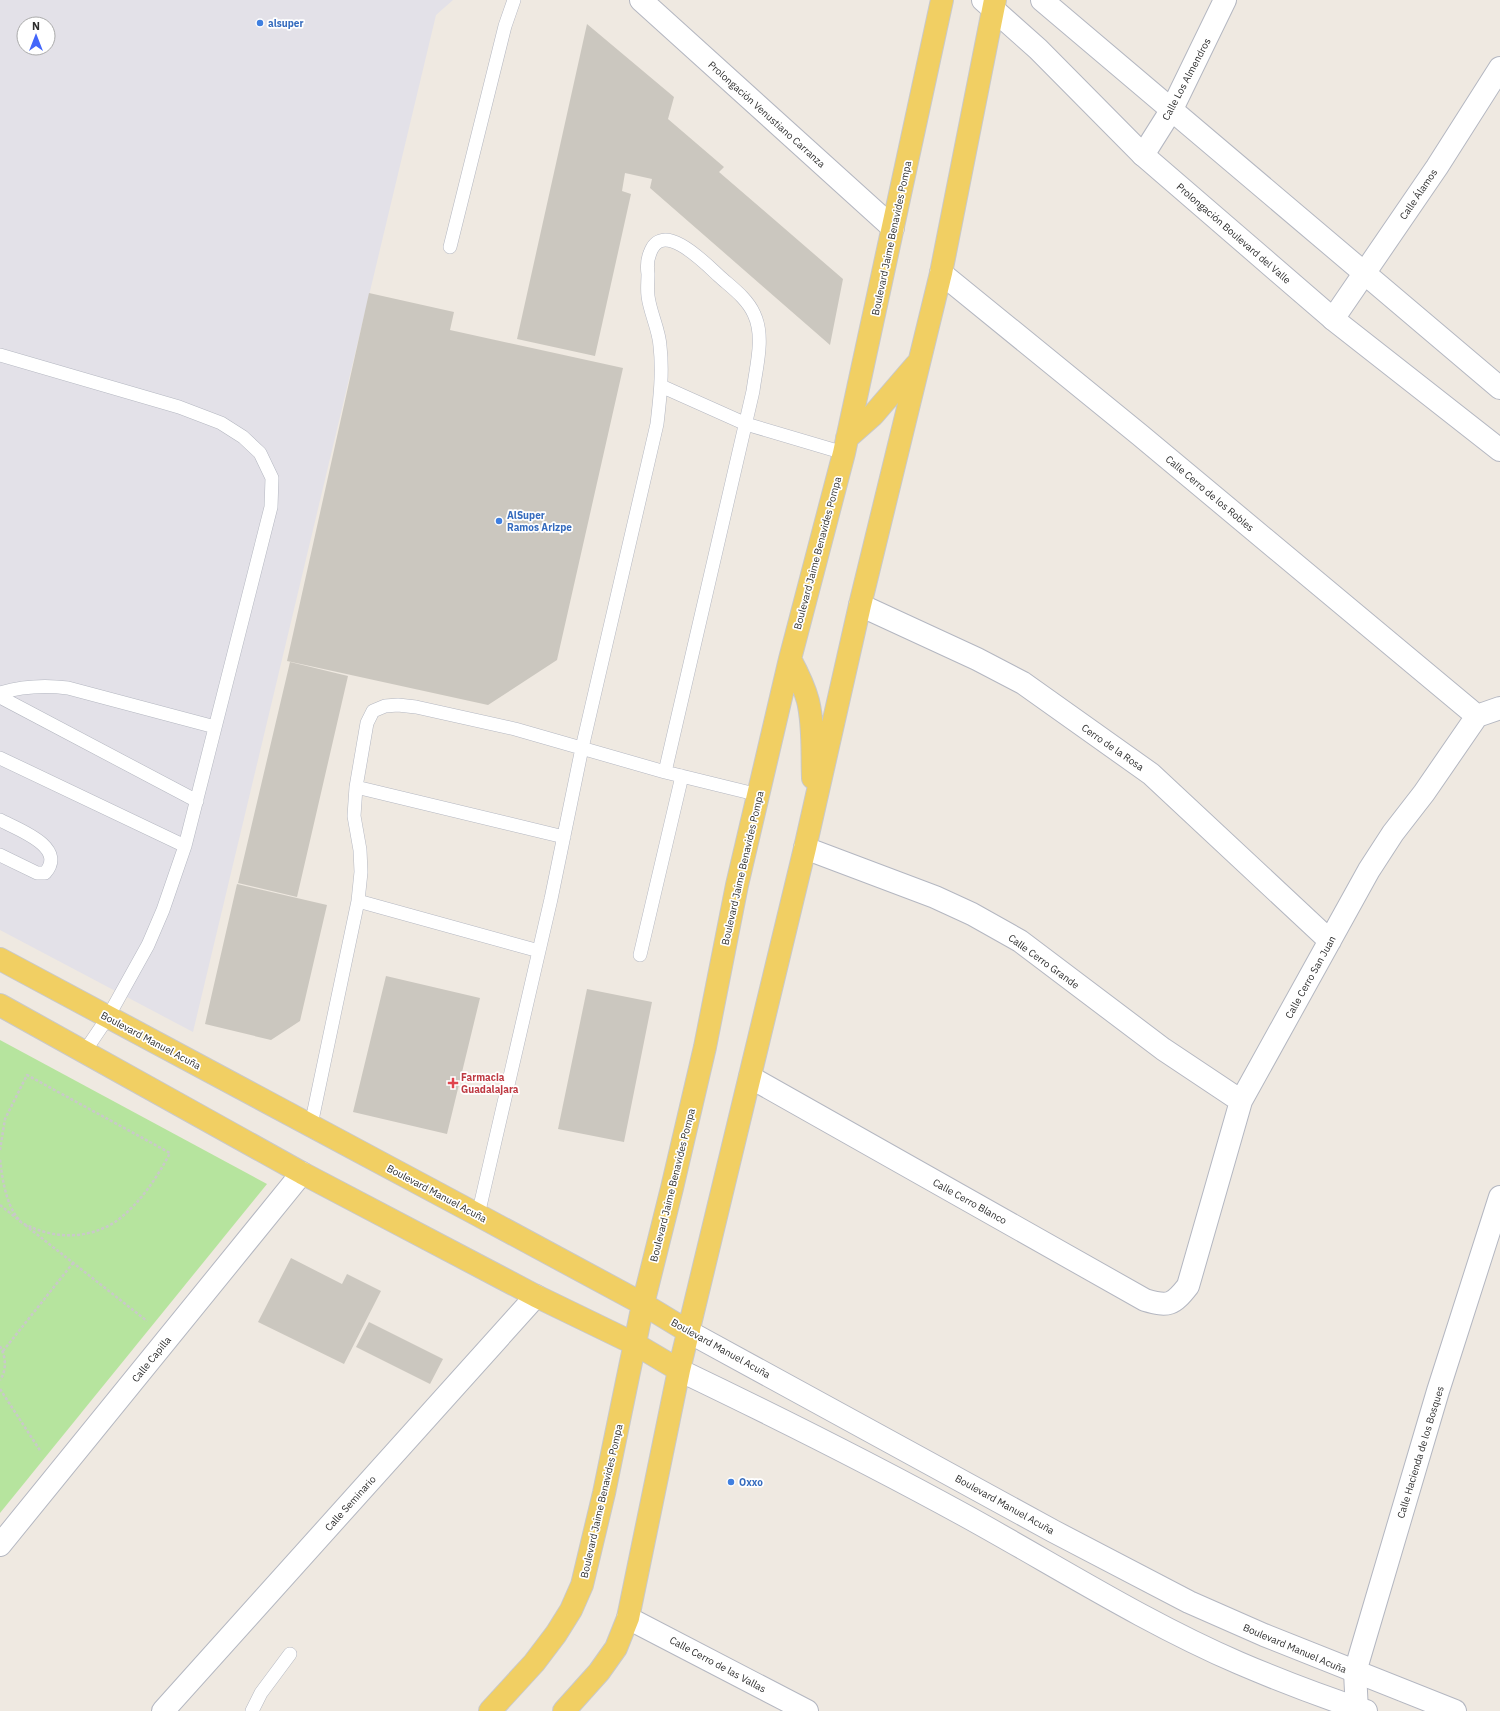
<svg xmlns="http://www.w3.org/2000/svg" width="1500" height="1711" font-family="'IBM Plex Sans',sans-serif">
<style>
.industrial{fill:#e3e1e8;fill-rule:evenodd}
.green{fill:#b6e49e}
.building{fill:#cbc7bf}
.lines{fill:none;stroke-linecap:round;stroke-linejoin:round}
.lane-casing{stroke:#b4b7c1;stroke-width:14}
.street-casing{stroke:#b4b7c1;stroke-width:24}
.secondary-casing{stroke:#b4b7c1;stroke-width:24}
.primary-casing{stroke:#c9c9c9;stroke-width:24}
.path{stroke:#c9c9c9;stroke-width:2.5;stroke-dasharray:3 2;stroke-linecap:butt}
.lane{stroke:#fff;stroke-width:13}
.street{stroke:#fff;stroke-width:22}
.secondary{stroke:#fff;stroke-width:22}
.primary{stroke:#f1cf63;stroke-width:22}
.shop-dot{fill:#3f7fe0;stroke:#fff;stroke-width:1.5}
.health-dot{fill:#e0444e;stroke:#fff;stroke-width:1.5}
.labels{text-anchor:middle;stroke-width:3.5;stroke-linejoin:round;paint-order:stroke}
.shop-label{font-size:10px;font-weight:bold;fill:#366cbe;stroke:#fff;text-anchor:start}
.street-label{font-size:10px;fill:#2e2e2e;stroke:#fff}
.health-label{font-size:10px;font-weight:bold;fill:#be3a42;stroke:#fff;text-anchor:start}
</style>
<rect width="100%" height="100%" fill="#efe9e1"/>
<path class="industrial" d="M0,0H453L436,15L193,1032L0,930ZM24,24H48V48H24Z"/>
<path class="green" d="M0,1040L267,1184L0,1513Z"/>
<path class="building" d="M587,24L674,97L668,119L724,167L719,172L843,279L830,345L650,188L652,179L625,173L622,191L631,194L595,356L517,339Z
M369,293L454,312L450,330L623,368L557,660L488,705L287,661Z
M290,662L348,676L297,897L238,883Z
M237,884L327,905L300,1021L271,1040L205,1024Z
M386,976L480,998L447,1134L353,1112Z
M587,989L652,1002L624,1142L558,1129Z
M291,1258L342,1284L347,1274L381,1291L344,1364L258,1322Z
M369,1322L443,1359L430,1384L356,1347Z"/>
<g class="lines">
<g class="lane-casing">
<path id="lane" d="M450,247L505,26L514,0
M0,355L179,407L221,423L243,437L260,453L272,478L271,507L185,846L163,910L148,945L108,1017L85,1051
M661,386L746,424L844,453
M0,693C23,686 44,685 68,688L215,727
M0,697L197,801
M0,758L185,846
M356,787L564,837
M0,820C17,829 68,847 45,873H37L0,855
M358,901L539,951
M640,955L682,776
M311,1125L358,901L361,872L360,850L354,816L356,787L367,723L373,711L385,706L398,705L416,707L515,729L665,772L759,795
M478,1215L551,899L582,748L657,424C660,398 663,372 660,346C659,329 650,313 648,296C647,289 648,281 648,274C647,267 647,260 650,253C662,218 706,264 719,276C731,287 747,298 754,314C765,337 756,367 753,391L665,772
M252,1711L261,1693L290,1654"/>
</g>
<g class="street-casing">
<path id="street" d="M641,0L893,228
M1143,155L1172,109L1225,0
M941,273L1140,435L1477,716
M1333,319L1437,167L1500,68
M860,605L977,659L1023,683L1151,774L1330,941
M805,848L935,897L972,914L1020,941L1163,1049L1241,1101
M750,1077L1145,1300C1169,1307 1173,1305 1188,1286L1241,1101L1369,870L1393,833L1424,793L1477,716L1500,708
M0,1545L302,1173
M628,1618L807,1711
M163,1711L536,1296
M1357,1711L1355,1672L1438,1391L1500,1197"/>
</g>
<g class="secondary-casing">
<path id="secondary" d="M983,0L1038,49L1143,155L1333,319L1500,450
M1042,0L1500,388
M689,1332L1053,1531L1189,1602L1264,1635L1455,1711
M679,1370C775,1416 871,1464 964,1515C1055,1565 1144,1622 1239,1663C1281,1681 1323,1697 1366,1711"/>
</g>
<g class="primary-casing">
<path id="primary" d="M847,438L873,415L916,365
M790,659C797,672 804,686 808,701C814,726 812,753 813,778
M0,959L478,1215L643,1304L689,1332
M0,1005L302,1173L536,1296L635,1344L679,1370
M490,1711L534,1663L556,1634L571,1610L582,1585L604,1493L643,1304L672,1188L705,1047L737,885L790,659L844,453L942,0
M564,1711L599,1672L616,1648L628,1618L679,1370L805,848L860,605L941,273L995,0"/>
</g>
<path class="path" d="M0,1150L5,1119L27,1075L170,1153C157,1178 138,1206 115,1222C90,1238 60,1239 33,1228C30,1226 25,1225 22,1223C6,1208 2,1178 0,1158
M0,1205L20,1221
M25,1225L147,1321
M0,1346C6,1357 7,1370 0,1380
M3,1351L73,1263
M0,1389L41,1452"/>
<use href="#lane" class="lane"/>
<use href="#street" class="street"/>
<use href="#secondary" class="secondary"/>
<use href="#primary" class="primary"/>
</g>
<g class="shop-dot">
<circle cx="260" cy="23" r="4"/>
<circle cx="499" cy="521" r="4"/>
<circle cx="731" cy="1482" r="4"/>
</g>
<path class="health-dot" d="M451 1077h4v4h4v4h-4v4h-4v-4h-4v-4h4z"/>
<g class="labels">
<g class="shop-label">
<text x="268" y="27">alsuper</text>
<text x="507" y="519">AlSuper<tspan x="507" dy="12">Ramos Arizpe</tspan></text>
<text x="739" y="1486">Oxxo</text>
</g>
<g class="street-label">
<text transform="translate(1186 79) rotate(-62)" y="4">Calle Los Almendros</text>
<text transform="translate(767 114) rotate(42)" y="4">Prolongación Venustiano Carranza</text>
<text transform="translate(1418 194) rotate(-56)" y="4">Calle Álamos</text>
<text transform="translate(1234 233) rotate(41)" y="4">Prolongación Boulevard del Valle</text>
<text transform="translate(891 238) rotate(-78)" y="4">Boulevard Jaime Benavides Pompa</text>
<text transform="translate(1210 493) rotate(40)" y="4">Calle Cerro de los Robles</text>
<text transform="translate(817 553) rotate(-75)" y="4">Boulevard Jaime Benavides Pompa</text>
<text transform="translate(1113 747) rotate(35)" y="4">Cerro de la Rosa</text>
<text transform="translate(742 868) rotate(-77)" y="4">Boulevard Jaime Benavides Pompa</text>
<text transform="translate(1044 961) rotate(36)" y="4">Calle Cerro Grande</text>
<text transform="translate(1310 977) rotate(-61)" y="4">Calle Cerro San Juan</text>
<text transform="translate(151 1040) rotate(28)" y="4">Boulevard Manuel Acuña</text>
<text transform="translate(672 1185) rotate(-76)" y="4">Boulevard Jaime Benavides Pompa</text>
<text transform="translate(437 1193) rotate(28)" y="4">Boulevard Manuel Acuña</text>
<text transform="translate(970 1201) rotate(29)" y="4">Calle Cerro Blanco</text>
<text transform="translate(721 1348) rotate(29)" y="4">Boulevard Manuel Acuña</text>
<text transform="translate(151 1359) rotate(-51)" y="4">Calle Capilla</text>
<text transform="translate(1420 1452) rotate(-73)" y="4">Calle Hacienda de los Bosques</text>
<text transform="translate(601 1501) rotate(-77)" y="4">Boulevard Jaime Benavides Pompa</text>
<text transform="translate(350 1503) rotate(-48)" y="4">Calle Seminario</text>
<text transform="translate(1005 1504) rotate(29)" y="4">Boulevard Manuel Acuña</text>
<text transform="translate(1295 1648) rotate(23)" y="4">Boulevard Manuel Acuña</text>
<text transform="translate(718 1664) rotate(28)" y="4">Calle Cerro de las Vallas</text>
</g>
<g class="health-label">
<text x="461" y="1081">Farmacia<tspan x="461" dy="12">Guadalajara</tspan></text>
</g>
</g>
<g transform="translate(36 36)"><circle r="19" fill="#ffffff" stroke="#ababab"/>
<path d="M0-3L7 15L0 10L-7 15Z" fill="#4366fa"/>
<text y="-6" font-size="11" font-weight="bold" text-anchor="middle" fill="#2e2e2e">N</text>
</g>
</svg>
